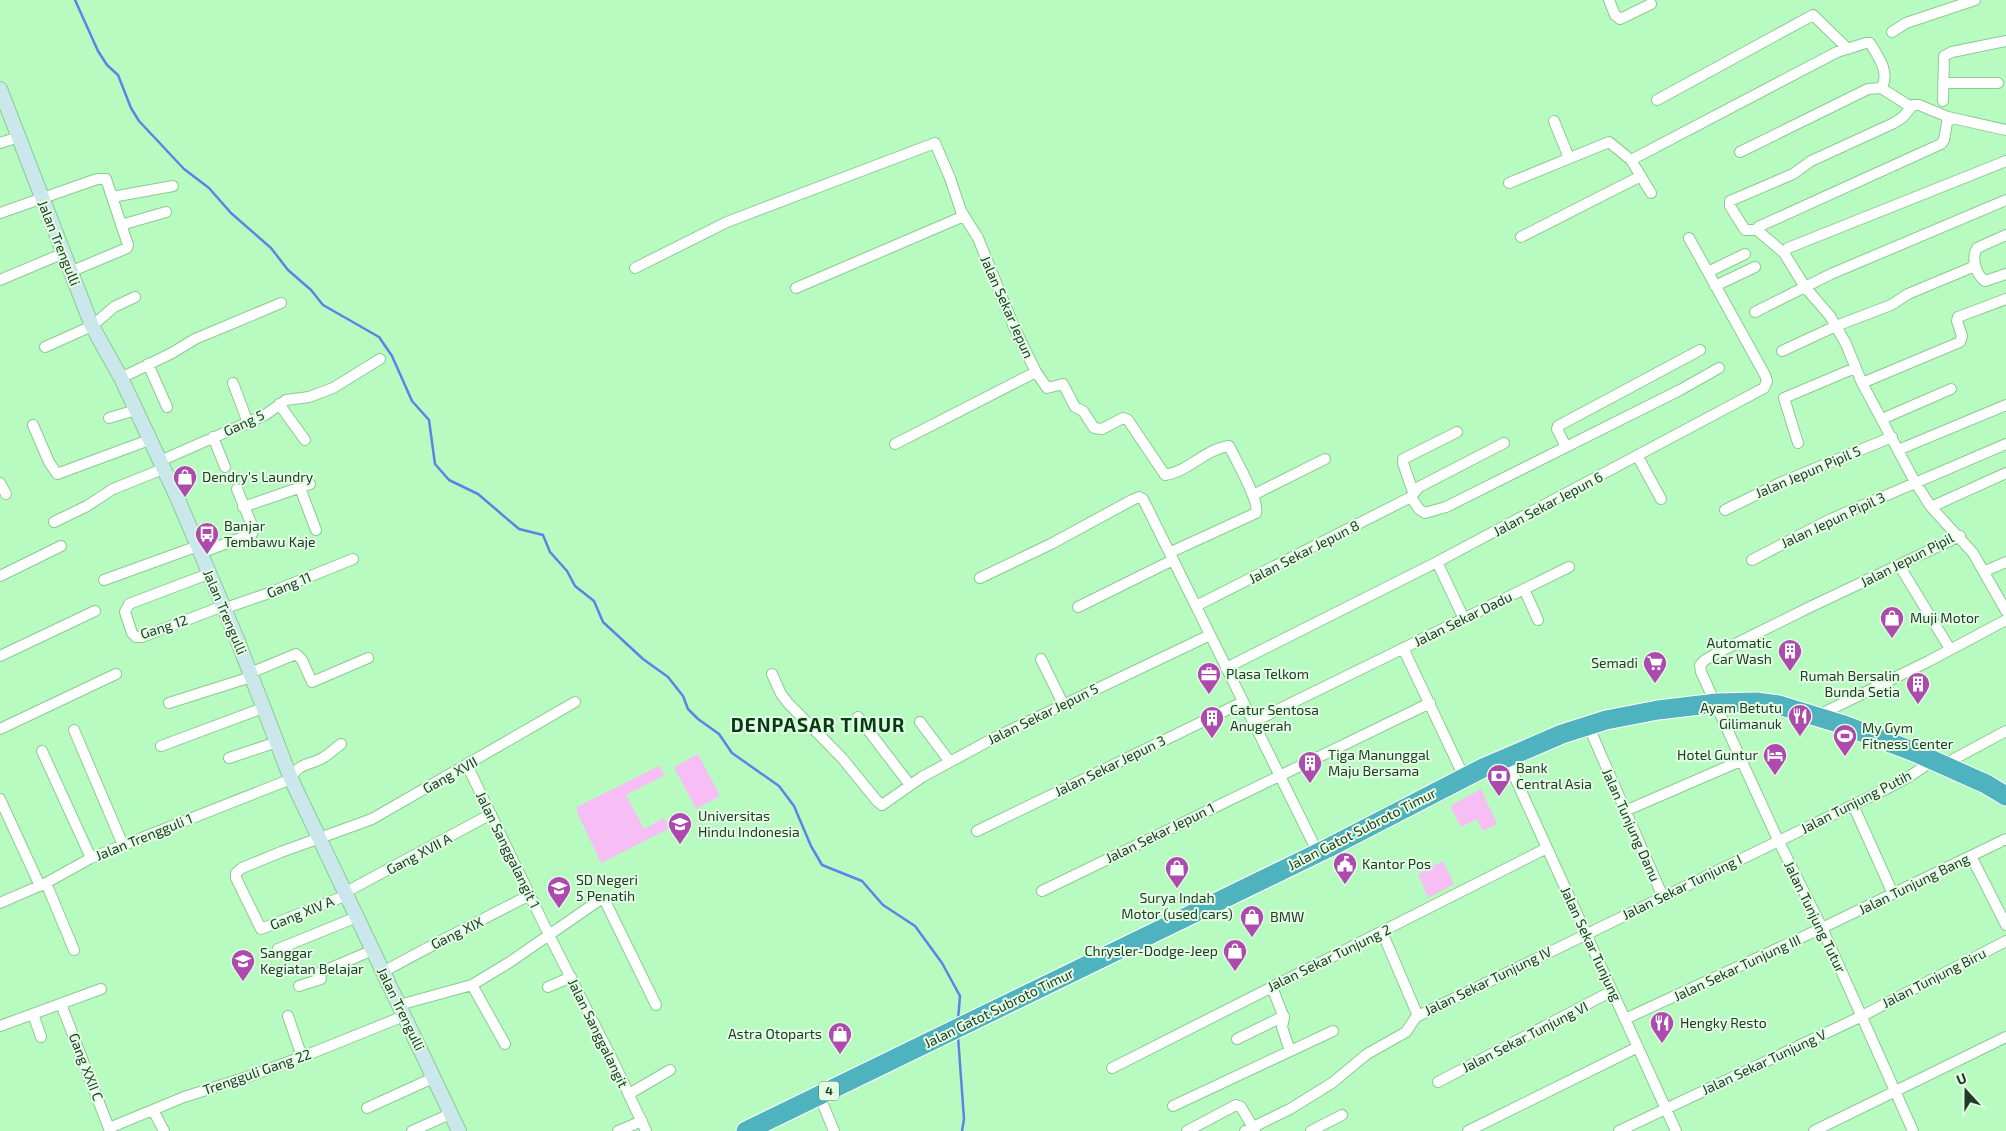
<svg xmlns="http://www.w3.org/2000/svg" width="2006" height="1131" font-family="'Exo 2',sans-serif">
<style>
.green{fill:#f7bef5}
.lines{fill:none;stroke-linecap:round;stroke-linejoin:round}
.stream{stroke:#5f81e8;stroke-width:2.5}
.street-casing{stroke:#8acb92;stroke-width:12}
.secondary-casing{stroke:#8acb92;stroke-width:16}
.highway-casing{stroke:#fff;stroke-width:21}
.street{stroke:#fff;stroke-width:10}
.secondary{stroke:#cae8ec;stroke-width:14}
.highway{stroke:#4eb2bf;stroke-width:19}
.labels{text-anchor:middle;stroke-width:4;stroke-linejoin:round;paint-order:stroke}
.shield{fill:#e3fde5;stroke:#5b765f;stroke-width:1}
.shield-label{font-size:12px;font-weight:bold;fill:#213c25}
.street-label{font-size:14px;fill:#213c25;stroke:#e3fde5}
.poi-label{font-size:14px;fill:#213c25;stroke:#e3fde5;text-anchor:start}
.district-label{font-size:19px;font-weight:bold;letter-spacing:1px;fill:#073b15;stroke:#e3fde5}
</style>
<rect width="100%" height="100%" fill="#b8fbc0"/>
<path class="green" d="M698,754L720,796L696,809L674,767Z
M659,766L665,775L626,795L644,829L664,818L670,828L601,863L577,812V807Z
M1481,789L1497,824L1483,831L1476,819L1461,827L1450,806Z
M1443,861L1454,884L1428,898L1418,874Z"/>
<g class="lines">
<path class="stream" d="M75,0L98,51L107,65L118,75L131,108L139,121L184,169L209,188L231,213L271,248L288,270L311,290L323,305L379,337L392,356L412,401L429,420L435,464L449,480L478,494L519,529L543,535L550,552L567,571L575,586L594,601L603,622L643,659L668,677L683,696L688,709L698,719L719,734L732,753L779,786L794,806L811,846L822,865L862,881L883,905L915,926L942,963L960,996L958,1020
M958,1036L964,1119L962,1131"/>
<g class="street-casing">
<path id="street" d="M1609,0L1615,15L1620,19L1651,4
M1892,32L1906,23L1975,0
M1943,83H1998
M1657,100L1813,15L1848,49
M1943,101L1944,56L1952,52L2006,41
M1948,117L1944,140L1941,144L1758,227L1757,230H1745L1730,206V201L1793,174L1811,161L1894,123L1903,117L1913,105H1919L1948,117L2006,130
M1554,121L1569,158
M0,143L19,137
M1740,152L1868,89L1881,88L1911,107
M1631,160L1837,52L1866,43H1870C1878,56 1891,74 1881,88
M1509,183L1609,142L1631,160L1651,193
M112,197L173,186
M0,213L97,179H106L128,245L127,248L70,272
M121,225L166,212
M1757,230L1784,253L1805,287L1830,316L1846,344L1862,383L1915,482L1931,507L1973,553L2006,611
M2006,235L1977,248C1971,258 1976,275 1985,281L2006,274
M1521,237L1641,176
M1784,253L1788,248L2006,161
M635,268L727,222L935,143L950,178L961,211L978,238L1014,327L1036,372L1047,388L1063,384L1075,407L1083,411L1094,428L1102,429L1123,418L1128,420L1165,475C1188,472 1205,449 1229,446C1235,458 1260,502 1256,513L1171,552
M1708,272L1745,254
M0,280L64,253
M1715,286L1755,267
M796,288L964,216
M1755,312L1831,274L2006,200
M45,347L92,326L114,307L135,297
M1782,351L1836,326L1891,305L1908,294L1975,266
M148,364L167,407
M121,378L172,353L195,339L281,303
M233,383L248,423
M1862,383L1960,342L1962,336L1957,321L1958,317L2006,299
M279,404L305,440
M109,418L136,410
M1882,419L1951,389
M33,425L49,462L57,474L149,440
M213,437L225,467
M1798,443L1784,398L1855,368
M895,444L1036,372
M1566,447L1557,429L1558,426L1700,350
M1898,450L2006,405
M1638,457L1661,499
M160,461L265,415L286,400L309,397L333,388L380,359
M0,483L6,494
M300,488L316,530
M1413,492L1403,463V459L1457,432
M1253,495L1325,459
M1411,497L1419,509L1425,513L1446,507L1680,390L1719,368
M243,507L310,484
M1931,507L2006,473
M1725,510L1780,483L1892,437
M54,522L87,506L113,489L163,469
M200,553L252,534L253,528L237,489
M1752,560L1831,519L2006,444
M1437,562L1464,619
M1899,565L1950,649
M1985,571L2006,562
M208,574L129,604L125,612L132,633L136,637H142L223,606
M0,576L61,546
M980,578L1051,544L1132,500L1139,497L1143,499L1318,853
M104,580L198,546
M1524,589L1538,620
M1196,606L1411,497L1419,487L1504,443
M1078,607L1173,560
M223,609L269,593L353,559
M1403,648L1464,777
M0,656L95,611
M1041,659L1063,704
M1226,668L1437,562L1764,388L1767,381L1765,375L1689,238
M250,673L296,654L302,660L312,682L368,658
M772,674L781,694L788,703L842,758L877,801L882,805L922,777L996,737L1210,635
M169,703L251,677
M1817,716L1929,661L2006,620
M858,717L910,785
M920,722L950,762
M1253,722L1569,567
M1588,725L1663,897
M0,729L116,674
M74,730L123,845
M161,746L263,708
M42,751L91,858
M229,758L277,742
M1506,758L1676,1131
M467,765L549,935L614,1063L646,1131
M1943,765L2006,731
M0,799L40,886
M1853,805L1893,894
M1625,811L1743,760
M977,831L1243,702
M1971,856L2006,925
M46,883L74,950
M1042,891L1430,703
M346,892L491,814
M347,895L261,929L236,878V873L242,868L281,852L372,819L575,702
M0,903L46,883L91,858L291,779C299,761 311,766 324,757C330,754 335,748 341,744
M1382,932L1418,1016
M278,949L357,917
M383,972C432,945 481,920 530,895
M472,985L505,1044
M299,986L321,979L319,973L373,950
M548,987L571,977
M1272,987L1284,1018L1282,1027L1290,1051
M61,1004L110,1131
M399,1005L472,985L510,962L601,899L605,901L656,1005
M33,1014L41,1037
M288,1016L302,1057
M1625,1019L1822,928L2006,839
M0,1026L101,989
M1237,1039L1284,1016
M1112,1068L1547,848
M1438,1082L1612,991
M629,1094L670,1070
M819,1095L834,1131
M1173,1106L1333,1031
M367,1108L433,1078
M153,1110L164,1131
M109,1128L184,1097L247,1077L302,1057L404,1016
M412,1131L450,1114
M618,1131L642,1121
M1187,1131L1236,1105L1241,1107L1255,1131
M1245,1131L1290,1109L1332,1083L1367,1054L1406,1032L1416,1017L1853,805C1873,795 1917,776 1931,760
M1311,1131L1342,1115
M1468,1131L1638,1047
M1619,1131L1862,1016L2006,941
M1814,1131L2006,1037
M1913,1131L1822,928L1778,840L1701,672L1700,665L1705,660L1719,652L1810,607L1960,536"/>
</g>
<g class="secondary-casing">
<path id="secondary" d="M0,89L92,326L121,378L177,497L237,639L291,779L459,1131"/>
</g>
<g class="highway-casing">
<path id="highway" d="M746,1131L1328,848L1483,768L1562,734L1606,720L1658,710L1717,703L1756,702L1779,705L1841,724L1912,751L1986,784L2006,796"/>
</g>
<use href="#street" class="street"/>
<use href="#secondary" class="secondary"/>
<use href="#highway" class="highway"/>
</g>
<defs>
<g id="shop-pin" transform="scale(1.25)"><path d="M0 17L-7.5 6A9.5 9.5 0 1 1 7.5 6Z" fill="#ae49ae" stroke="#e3fde5"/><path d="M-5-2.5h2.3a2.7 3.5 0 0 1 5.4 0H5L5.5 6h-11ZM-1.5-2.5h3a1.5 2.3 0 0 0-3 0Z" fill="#fff"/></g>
<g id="bus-pin" transform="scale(1.25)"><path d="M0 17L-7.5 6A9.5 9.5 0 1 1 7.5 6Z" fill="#ae49ae" stroke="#e3fde5"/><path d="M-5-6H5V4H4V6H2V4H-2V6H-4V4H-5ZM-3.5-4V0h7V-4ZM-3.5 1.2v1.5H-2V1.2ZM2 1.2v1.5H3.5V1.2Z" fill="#fff"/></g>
<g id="building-pin" transform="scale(1.25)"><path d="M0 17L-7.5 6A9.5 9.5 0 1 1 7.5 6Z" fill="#ae49ae" stroke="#e3fde5"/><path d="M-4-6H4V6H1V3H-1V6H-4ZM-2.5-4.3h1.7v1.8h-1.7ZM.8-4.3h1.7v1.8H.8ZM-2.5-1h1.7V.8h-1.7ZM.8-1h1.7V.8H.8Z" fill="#fff"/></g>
<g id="supermarket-pin" transform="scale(1.25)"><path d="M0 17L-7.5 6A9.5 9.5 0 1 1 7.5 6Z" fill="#ae49ae" stroke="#e3fde5"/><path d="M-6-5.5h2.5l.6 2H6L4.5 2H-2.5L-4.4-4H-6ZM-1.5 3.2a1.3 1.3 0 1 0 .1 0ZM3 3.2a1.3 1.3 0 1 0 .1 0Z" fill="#fff"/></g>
<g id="office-pin" transform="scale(1.25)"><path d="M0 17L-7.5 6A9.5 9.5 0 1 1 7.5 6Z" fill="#ae49ae" stroke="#e3fde5"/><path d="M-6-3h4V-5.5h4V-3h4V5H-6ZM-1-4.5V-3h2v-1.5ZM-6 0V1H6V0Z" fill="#fff"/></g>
<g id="restaurant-pin" transform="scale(1.25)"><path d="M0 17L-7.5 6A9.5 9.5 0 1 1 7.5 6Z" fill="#ae49ae" stroke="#e3fde5"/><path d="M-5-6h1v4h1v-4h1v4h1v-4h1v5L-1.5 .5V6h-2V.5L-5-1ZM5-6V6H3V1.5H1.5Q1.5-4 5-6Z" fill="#fff"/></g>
<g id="stadium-pin" transform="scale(1.25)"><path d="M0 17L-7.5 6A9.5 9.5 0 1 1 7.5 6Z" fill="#ae49ae" stroke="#e3fde5"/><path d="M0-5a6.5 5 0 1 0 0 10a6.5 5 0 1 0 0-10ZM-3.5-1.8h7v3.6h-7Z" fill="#fff"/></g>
<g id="hotel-pin" transform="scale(1.25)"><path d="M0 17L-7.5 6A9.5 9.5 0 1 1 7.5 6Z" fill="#ae49ae" stroke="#e3fde5"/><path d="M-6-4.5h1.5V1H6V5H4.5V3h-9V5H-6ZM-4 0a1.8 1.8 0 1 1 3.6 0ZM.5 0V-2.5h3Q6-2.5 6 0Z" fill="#fff"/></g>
<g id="bank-pin" transform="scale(1.25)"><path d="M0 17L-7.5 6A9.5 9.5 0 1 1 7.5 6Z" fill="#ae49ae" stroke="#e3fde5"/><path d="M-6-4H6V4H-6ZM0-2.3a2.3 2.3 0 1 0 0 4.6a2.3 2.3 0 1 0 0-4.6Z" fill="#fff"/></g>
<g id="university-pin" transform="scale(1.25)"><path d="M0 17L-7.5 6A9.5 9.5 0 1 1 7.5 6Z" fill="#ae49ae" stroke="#e3fde5"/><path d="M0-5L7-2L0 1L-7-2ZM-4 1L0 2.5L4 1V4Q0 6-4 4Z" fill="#fff"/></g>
<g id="civic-pin" transform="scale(1.25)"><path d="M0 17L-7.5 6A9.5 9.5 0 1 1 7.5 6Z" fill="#ae49ae" stroke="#e3fde5"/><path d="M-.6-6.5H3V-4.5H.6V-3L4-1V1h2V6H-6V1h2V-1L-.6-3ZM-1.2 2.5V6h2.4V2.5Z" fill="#fff"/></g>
<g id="school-pin" transform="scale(1.25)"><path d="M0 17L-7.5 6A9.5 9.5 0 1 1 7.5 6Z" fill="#ae49ae" stroke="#e3fde5"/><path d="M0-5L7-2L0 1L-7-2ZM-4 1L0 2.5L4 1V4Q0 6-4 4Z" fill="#fff"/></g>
</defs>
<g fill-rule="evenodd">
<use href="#shop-pin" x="185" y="477"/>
<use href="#bus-pin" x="207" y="534"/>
<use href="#shop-pin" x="1892" y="618"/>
<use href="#building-pin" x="1790" y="651"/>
<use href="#supermarket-pin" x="1655" y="663"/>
<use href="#office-pin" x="1209" y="674"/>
<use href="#building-pin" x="1918" y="684"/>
<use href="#restaurant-pin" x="1800" y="716"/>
<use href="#building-pin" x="1212" y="718"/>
<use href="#stadium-pin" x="1845" y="736"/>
<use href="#hotel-pin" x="1775" y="755"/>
<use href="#building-pin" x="1310" y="763"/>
<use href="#bank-pin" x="1499" y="776"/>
<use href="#university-pin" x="680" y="824"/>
<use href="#civic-pin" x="1345" y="864"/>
<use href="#shop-pin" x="1177" y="868"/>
<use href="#school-pin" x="559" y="888"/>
<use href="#shop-pin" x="1252" y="917"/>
<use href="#shop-pin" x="1235" y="951"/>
<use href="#school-pin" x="243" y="961"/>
<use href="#restaurant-pin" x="1662" y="1023"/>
<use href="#shop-pin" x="840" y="1034"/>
</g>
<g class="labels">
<rect class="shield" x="819" y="1081.5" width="20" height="19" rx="4"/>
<g class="shield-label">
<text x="829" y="1095">4</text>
</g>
<g class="street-label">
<text transform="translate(59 243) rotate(68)" y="5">Jalan Trengulli</text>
<text transform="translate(1007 307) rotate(66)" y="5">Jalan Sekar Jepun</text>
<text transform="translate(244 423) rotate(-25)" y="5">Gang 5</text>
<text transform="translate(1808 472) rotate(-23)" y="5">Jalan Jepun Pipil 5</text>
<text transform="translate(1548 504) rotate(-28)" y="5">Jalan Sekar Jepun 6</text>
<text transform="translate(1833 520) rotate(-25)" y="5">Jalan Jepun Pipil 3</text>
<text transform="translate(1304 552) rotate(-27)" y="5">Jalan Sekar Jepun 8</text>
<text transform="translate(1907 560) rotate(-27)" y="5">Jalan Jepun Pipil</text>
<text transform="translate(289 585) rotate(-22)" y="5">Gang 11</text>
<text transform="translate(225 612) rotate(67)" y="5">Jalan Trengulli</text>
<text transform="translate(1463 619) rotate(-26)" y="5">Jalan Sekar Dadu</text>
<text transform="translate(164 627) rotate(-18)" y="5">Gang 12</text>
<text transform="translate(1043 714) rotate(-26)" y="5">Jalan Sekar Jepun 5</text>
<text transform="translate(1110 766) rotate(-26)" y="5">Jalan Sekar Jepun 3</text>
<text transform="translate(450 775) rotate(-29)" y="5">Gang XVII</text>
<text transform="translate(1856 802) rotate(-27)" y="5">Jalan Tunjung Putih</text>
<text transform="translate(1631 825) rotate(66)" y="5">Jalan Tunjung Danu</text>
<text transform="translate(1362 829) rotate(-27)" y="5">Jalan Gatot Subroto Timur</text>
<text transform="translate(1160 833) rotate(-26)" y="5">Jalan Sekar Jepun 1</text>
<text transform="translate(144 837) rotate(-22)" y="5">Jalan Trengguli 1</text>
<text transform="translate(508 850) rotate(64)" y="5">Jalan Sanggalangit 1</text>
<text transform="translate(419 854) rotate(-28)" y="5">Gang XVII A</text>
<text transform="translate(1914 884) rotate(-26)" y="5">Jalan Tunjung Bang</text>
<text transform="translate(1682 887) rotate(-26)" y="5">Jalan Sekar Tunjung I</text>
<text transform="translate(302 913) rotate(-22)" y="5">Gang XIV A</text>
<text transform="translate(1815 917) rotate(64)" y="5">Jalan Tunjung Tutur</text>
<text transform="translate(457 933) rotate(-26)" y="5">Gang XIX</text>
<text transform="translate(1591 944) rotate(65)" y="5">Jalan Sekar Tunjung</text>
<text transform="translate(1329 958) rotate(-26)" y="5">Jalan Sekar Tunjung 2</text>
<text transform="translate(1737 968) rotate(-25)" y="5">Jalan Sekar Tunjung III</text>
<text transform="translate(1934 978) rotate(-27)" y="5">Jalan Tunjung Biru</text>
<text transform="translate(1488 981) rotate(-26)" y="5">Jalan Sekar Tunjung IV</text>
<text transform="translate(999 1008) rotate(-26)" y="5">Jalan Gatot Subroto Timur</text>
<text transform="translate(401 1009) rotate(64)" y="5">Jalan Trengulli</text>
<text transform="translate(598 1033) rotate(64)" y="5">Jalan Sanggalangit</text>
<text transform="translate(1525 1037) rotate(-27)" y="5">Jalan Sekar Tunjung VI</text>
<text transform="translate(1764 1062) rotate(-25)" y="5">Jalan Sekar Tunjung V</text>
<text transform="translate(86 1067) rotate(69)" y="5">Gang XXII C</text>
<text transform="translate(257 1072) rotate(-19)" y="5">Trengguli Gang 22</text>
</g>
<g class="poi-label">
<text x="202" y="482">Dendry's Laundry</text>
<text x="224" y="531">Banjar<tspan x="224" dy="16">Tembawu Kaje</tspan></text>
<text x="1910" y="623">Muji Motor</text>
<text x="1772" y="648" text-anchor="end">Automatic<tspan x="1772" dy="16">Car Wash</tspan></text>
<text x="1638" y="668" text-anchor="end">Semadi</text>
<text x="1226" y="679">Plasa Telkom</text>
<text x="1900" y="681" text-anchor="end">Rumah Bersalin<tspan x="1900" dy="16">Bunda Setia</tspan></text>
<text x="1782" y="713" text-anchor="end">Ayam Betutu<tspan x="1782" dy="16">Gilimanuk</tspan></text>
<text x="1230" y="715">Catur Sentosa<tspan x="1230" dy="16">Anugerah</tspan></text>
<text x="1862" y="733">My Gym<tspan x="1862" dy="16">Fitness Center</tspan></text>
<text x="1328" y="760">Tiga Manunggal<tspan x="1328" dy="16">Maju Bersama</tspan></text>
<text x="1758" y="760" text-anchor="end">Hotel Guntur</text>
<text x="1516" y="773">Bank<tspan x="1516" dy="16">Central Asia</tspan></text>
<text x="698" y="821">Universitas<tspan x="698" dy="16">Hindu Indonesia</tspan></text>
<text x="1362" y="869">Kantor Pos</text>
<text x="576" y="885">SD Negeri<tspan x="576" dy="16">5 Penatih</tspan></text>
<text x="1177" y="903" text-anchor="middle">Surya Indah<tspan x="1177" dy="16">Motor (used cars)</tspan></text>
<text x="1270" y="922">BMW</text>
<text x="1218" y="956" text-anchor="end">Chrysler-Dodge-Jeep</text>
<text x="260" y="958">Sanggar<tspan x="260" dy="16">Kegiatan Belajar</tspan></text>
<text x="1680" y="1028">Hengky Resto</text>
<text x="822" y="1039" text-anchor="end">Astra Otoparts</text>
</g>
<g class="district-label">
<text x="818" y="732">DENPASAR TIMUR</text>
</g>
</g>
<g transform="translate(1966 1091) rotate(339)" stroke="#e3fde5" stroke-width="4" paint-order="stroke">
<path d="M0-4L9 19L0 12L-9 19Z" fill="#213c25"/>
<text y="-8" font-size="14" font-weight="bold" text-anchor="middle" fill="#213c25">U</text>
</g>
</svg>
